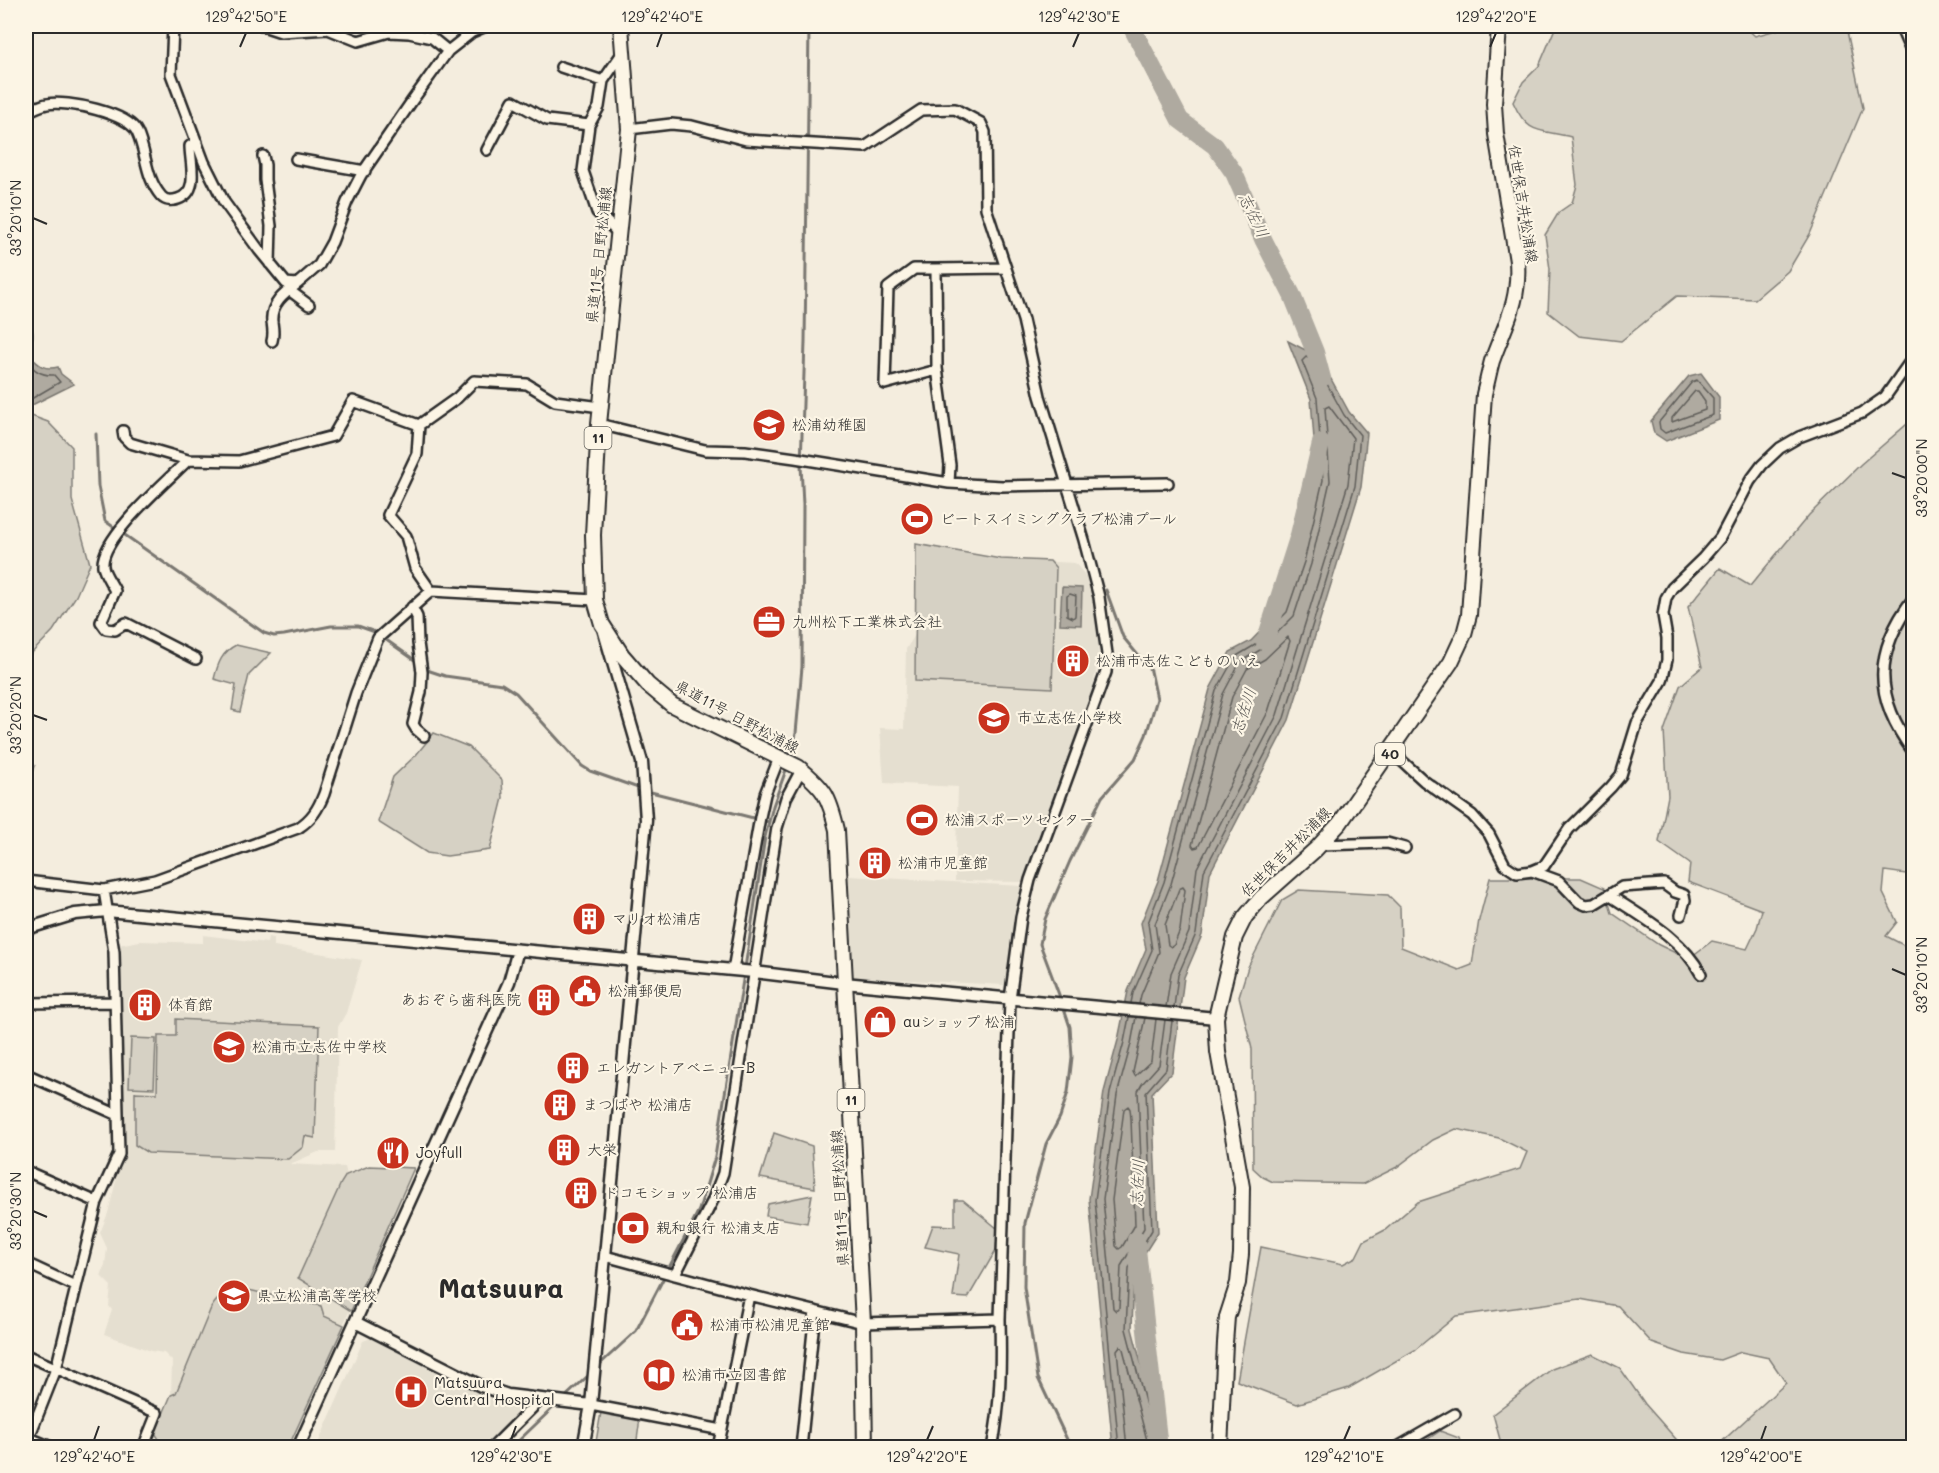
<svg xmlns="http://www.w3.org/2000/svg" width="1939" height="1473" font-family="Mali,'Klee One',sans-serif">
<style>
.built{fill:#e5dfd0}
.green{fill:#d6d1c4;stroke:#807e78;stroke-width:1.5}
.water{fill:#afaaa0;stroke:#7a7771;stroke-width:1.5}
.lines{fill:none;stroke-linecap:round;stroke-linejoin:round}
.shore{stroke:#605e5a;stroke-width:1.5}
.stream{stroke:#7a7771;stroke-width:3}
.river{stroke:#afaaa0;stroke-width:18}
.minor-casing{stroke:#2b2b2b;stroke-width:14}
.tertiary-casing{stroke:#2b2b2b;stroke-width:15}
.primary-casing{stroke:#2b2b2b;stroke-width:18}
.minor{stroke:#fcf5e5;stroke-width:9}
.tertiary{stroke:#fcf5e5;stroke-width:10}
.primary{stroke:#fcf5e5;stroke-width:14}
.ticks{fill:none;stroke:#2b2b2b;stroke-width:2}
.labels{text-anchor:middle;stroke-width:4.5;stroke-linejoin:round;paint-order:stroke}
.shield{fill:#fcf5e5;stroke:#6a6863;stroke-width:1.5}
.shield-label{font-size:14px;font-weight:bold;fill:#2b2b2b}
.street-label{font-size:15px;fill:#2b2b2b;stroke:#fcf5e5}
.poi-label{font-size:15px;fill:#2b2b2b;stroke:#fcf5e5;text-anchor:start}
.water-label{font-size:16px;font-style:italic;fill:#595754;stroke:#fcf5e5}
.town-label{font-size:27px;font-weight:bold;fill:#2b2b2b;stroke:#fcf5e5}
.neatline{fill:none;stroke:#2b2b2b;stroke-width:2}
.ticks-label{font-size:15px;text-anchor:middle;fill:#2b2b2b}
</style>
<rect width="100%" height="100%" fill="#f4edde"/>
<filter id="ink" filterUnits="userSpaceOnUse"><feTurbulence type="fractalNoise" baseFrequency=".0167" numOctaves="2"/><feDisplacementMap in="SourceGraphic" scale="12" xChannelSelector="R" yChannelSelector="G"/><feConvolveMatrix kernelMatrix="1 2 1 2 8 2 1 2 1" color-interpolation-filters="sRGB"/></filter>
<g filter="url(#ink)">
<path class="built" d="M916,544L1001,559L1075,563L1090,581L1094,600L1098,632V656L1094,682L1088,707L1022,882L955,881L958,787L884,783L880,728L904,729L906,649L915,635Z
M849,876L1021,886L1015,915L1007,981L1004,985L852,977Z
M203,935L267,943L268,937L274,938V946L362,960L346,1013L338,1027L335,1152H318L290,1164L345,1167L347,1175L369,1166L414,1168L288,1447H150L171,1395L172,1361L164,1353L151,1351L104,1334L112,1310L109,1306L111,1286L101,1276L105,1265L107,1248L100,1233L108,1213L124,1149L118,945L140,941L203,943Z
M371,1338L445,1376L520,1409L513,1423L480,1447L316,1448L363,1341Z"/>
<path class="green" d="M1556,26H1744L1755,36L1790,26H1846L1863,108L1810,234L1788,271L1755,299L1677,296L1621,341L1579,336L1548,312L1550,269L1545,235L1559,212L1572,203L1577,185L1571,137C1540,129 1528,136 1513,102L1523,82L1539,66Z
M26,318C38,334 32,340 26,358Z
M26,414L48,422L72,447V500L90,564L76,596L53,631L26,659Z
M1913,419V875L1885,871L1883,893L1897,922L1886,936L1913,950V1447H1716L1786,1383L1769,1358L1741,1352L1720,1360L1684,1354L1652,1343L1618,1306L1580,1299L1456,1316L1415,1350L1349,1388L1297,1404L1237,1381L1261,1247L1343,1264L1356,1257L1364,1241L1385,1230L1418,1202L1520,1169L1527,1152L1499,1138L1456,1129L1433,1140L1397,1167L1363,1184L1273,1182L1263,1177L1253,1168L1252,1049L1239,996L1248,967L1282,900L1299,890L1388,895L1400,907L1401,947L1459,970L1472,965L1479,920L1490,878H1581L1604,888L1612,913L1659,945L1688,959L1712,941L1747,949L1757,928L1762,910L1688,882L1690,864L1659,842L1668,796L1664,731L1680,686L1702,667L1688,607L1720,568L1750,586L1809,515L1861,464Z
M916,544L1001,559L1050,561L1056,568L1052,688L915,681Z
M236,645L271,653L249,675L240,712L232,710L236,685L214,679C218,663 222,652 236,645Z
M434,733L469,747L502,780L503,798L490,850L447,856L427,853L378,822L393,777L416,755Z
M26,752L35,766L26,795Z
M176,1019L319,1026L315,1138L305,1136L303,1147L288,1159L148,1153L135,1145V1092L157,1093L158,1036H176Z
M131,1038L156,1039L154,1088L129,1087Z
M774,1133L812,1146L815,1188L760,1178Z
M369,1166L414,1168L351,1311L298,1278L341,1183L346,1175Z
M812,1195L807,1223L766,1216L768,1204Z
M955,1200H963L998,1229L996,1250L968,1298L953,1297L959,1254L925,1247L933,1225L955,1226Z
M244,1289L321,1306L324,1316L344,1325L292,1439L288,1447H164L155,1433L171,1395L176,1393L211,1308C220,1294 227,1290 244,1289Z
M1592,1354L1620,1368L1645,1404L1683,1447H1502L1493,1414L1552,1369Z
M601,1412L640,1418L636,1447L595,1448Z
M1440,1431L1459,1438L1462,1447H1416Z"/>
<path class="water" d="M1288,341L1319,357L1349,412L1367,433L1361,487L1289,720L1210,873L1202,935L1184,977L1172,1072L1152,1093L1158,1232L1134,1270L1132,1329L1163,1447L1113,1448L1089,1199L1104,1092L1118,1040L1128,991L1146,949L1141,923L1158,881L1210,689L1230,652L1251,641L1283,608L1299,560L1317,480L1311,399Z
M26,354H28C38,364 43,371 58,367L61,374L74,384L26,408Z
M1701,373L1719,397V420L1666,441L1654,433L1651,421L1689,376Z
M1062,587L1082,588L1081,625L1060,624Z"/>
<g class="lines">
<path class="shore" d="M26,360C33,370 42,376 54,375L60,382L26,402
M1697,380L1713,398V415L1665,433L1660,429L1659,422L1692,382Z
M1695,391H1698L1705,401V410L1672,422V418Z
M1070,594L1076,596L1075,616L1073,618L1067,615V596Z
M1288,637L1290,641L1268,712L1198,847L1194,848L1192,845L1232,697L1247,669L1265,659Z
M1183,887L1185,890L1180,930L1174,945L1171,947L1168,945L1165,925L1179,889Z
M1131,1003L1133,993L1152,950L1148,923L1164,882L1216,691L1235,657L1255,645L1287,612L1304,562L1323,480L1317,398L1302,361L1306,357L1315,362L1344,415L1360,435L1355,486L1284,718L1204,871L1196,934L1178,975L1174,1007
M1139,1004L1141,995L1159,952L1155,924L1171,884L1223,694L1240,662L1260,650L1294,616L1311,564L1330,481L1325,408L1329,406L1353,438L1348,484L1277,715L1197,868L1189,932L1171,973L1166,1007
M1136,1017L1131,1044L1117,1095L1103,1199L1113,1308L1116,1311L1119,1308L1121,1266L1144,1228L1138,1091L1142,1084L1159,1065L1165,1020
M1145,1018L1133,1072L1135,1076L1151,1061L1156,1019
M1128,1106L1130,1109L1131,1119L1135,1225L1122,1247L1119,1249L1116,1246L1112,1200L1124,1109Z
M1119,1448L1095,1200L1110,1093L1124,1042L1129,1017
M1127,1448L1117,1350L1120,1346L1123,1349L1149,1448
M1157,1448L1126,1329L1129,1268L1152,1230L1146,1092L1166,1069L1172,1021"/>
<path class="stream" d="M96,434L98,486L105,521L264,633L274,636L284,635L331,626H358L375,632L430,671L445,676L502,684L516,693L582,766L590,771L641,789
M791,758L796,733L802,667L803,505L801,465L805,342L809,26
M647,791L769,822
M745,968L765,837L773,806L787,767
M1061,1000L1040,944L1045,919L1070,861L1102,797L1135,759L1146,735L1157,699L1151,671L1123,637L1106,590
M1063,1006L1070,1027L1072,1057L1068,1092L1060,1117L1046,1144L1025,1223L1024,1287L1038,1378L1071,1448
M598,1366L636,1331L699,1210L715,1157L744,974
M563,1399L591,1373
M511,1448L558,1403"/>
<path class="river" d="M1131,26L1180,120L1215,146L1234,173L1263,239L1292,295L1315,352L1322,378
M1265,642L1299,535L1321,443
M1136,1240L1159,1448"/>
<g class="minor-casing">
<path id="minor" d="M173,26L171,74L204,162L224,202L259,250L286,283L297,284L319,265L332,242L347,202L361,175L412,101L448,51L472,32L486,26
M263,26L281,32L328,29L358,41L389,32L409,33L432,38L448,51
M1900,26L1914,58
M561,67L603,81
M26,112C32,110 40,105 47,104C67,100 128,113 137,132C147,154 145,177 161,196C165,201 172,201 178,199C200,192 190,163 190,146L197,142
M487,150L513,101L547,120L589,125
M263,156L265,165V180L271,226L270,264
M296,159L365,171
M618,233L597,212L583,171L589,125L599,107L603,81L623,52
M936,269H914L888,288L885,384L937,370
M289,290L309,305
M272,341C274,334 273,329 272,322C270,304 285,293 297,284
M599,424L705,450L745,451L795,458L949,483L1002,486L1168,483
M123,431L124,437L130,443L188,460
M949,483L950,465L937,368L936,269L1004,268
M595,600L431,591L415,568L406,536L388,515L417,454L419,425L457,398L474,381L527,384L555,401L601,407
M412,607L417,617L418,643L422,672L421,692L413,724L416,729L424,736
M196,659L126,623L115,630L106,629L101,622L115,591C112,584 104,574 103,566C100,538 168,480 188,460L239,461L333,436L353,401L419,425
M1391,751L1424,781L1472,815L1489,834L1505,865L1517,873L1532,871L1544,866L1569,829L1611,787L1621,775L1637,723L1662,681L1667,660V638L1663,615L1666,598L1672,588L1703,558L1720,538L1750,481L1762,465L1780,448L1799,437L1862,413L1885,397L1914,356
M1320,845L1387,843L1405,848
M1532,871L1559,881L1579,902L1586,905L1594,904L1622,887L1664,884L1675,892L1684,895L1685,900L1681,915
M26,881L104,890L155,880L298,828C312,819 318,809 324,794L356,693L378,638L431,591
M1609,895C1642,917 1682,938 1701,974
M733,970L760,817L765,794L779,758
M26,1003L115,1002
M26,1074L118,1115
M26,1171L97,1202
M605,1256L749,1295L863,1323L1000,1319L1010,999L1021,917L1030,880L1106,672L1107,654L1099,597L1084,540L1040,396L1023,320L986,208L985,132L981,123L955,109L921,110L865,147L746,140L692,126L671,124L629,129
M26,1263L75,1286
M675,1275L712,1202L723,1173L777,828L786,798L801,770
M26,1355L157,1413L143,1448
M591,1405L722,1430
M26,1445L56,1369L97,1202L119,1154L114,952L104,890
M492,1448L541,1399
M718,1448L749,1295
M801,1448L815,1311
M992,1448C1001,1406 1001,1362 1000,1319
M1396,1448L1455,1414
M1911,1448H1912"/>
</g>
<g class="tertiary-casing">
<path id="tertiary" d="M1914,598C1873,652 1873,697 1914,752
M26,929L75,914L107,911L754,972L844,983L1216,1018
M355,1322L481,1386L508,1395L591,1405
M26,1437L52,1448
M298,1448L509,982L518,950
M583,1448L591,1405L646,820L642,762L604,632"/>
</g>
<g class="primary-casing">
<path id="primary" d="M621,26L629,129L599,424L593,535L595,600L602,624L622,655L648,685L672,705L798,767C825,789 829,796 837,830L863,1323L865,1448
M1220,1448L1225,1343L1227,1317L1238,1283L1241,1254L1242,1187L1218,1052L1216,1018L1235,937L1245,917L1261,898L1316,849L1340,823L1451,662L1464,634L1469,615L1484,394C1487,383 1489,372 1492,361C1505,324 1520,303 1517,261L1496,134L1494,104L1499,26"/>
</g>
<use href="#minor" class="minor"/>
<use href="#tertiary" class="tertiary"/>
<use href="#primary" class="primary"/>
</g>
</g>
<path class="ticks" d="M240,47L246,33M657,47L662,33M1073,47L1079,33M1490,47L1496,33M33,218L47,224M1892,473L1906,478M33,715L47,720M1892,969L1906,975M33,1211L47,1217M94,1440L99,1426M511,1440L516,1426M927,1440L933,1426M1344,1440L1350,1426M1761,1440L1766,1426"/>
<defs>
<g id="school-disc" transform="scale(1.725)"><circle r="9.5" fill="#c8321e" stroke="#fcf5e5"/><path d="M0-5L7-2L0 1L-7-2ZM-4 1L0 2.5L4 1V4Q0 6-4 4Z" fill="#fff"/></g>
<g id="stadium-disc" transform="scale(1.725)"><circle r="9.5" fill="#c8321e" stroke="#fcf5e5"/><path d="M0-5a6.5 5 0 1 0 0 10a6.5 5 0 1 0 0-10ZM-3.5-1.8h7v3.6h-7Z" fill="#fff"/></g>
<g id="office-disc" transform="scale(1.725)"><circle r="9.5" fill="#c8321e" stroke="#fcf5e5"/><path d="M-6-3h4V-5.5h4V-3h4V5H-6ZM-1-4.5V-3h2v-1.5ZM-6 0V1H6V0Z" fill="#fff"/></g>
<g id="building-disc" transform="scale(1.725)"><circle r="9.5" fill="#c8321e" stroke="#fcf5e5"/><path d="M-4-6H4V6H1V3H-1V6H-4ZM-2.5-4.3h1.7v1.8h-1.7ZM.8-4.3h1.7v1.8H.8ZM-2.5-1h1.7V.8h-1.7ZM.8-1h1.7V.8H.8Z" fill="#fff"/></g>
<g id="civic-disc" transform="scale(1.725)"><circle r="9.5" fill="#c8321e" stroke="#fcf5e5"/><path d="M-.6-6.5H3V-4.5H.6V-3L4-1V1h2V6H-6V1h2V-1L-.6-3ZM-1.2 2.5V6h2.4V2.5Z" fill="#fff"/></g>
<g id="shop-disc" transform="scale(1.725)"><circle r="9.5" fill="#c8321e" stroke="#fcf5e5"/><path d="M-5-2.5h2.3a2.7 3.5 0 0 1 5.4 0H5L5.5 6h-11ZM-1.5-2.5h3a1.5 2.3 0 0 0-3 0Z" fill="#fff"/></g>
<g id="restaurant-disc" transform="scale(1.725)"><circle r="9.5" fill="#c8321e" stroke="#fcf5e5"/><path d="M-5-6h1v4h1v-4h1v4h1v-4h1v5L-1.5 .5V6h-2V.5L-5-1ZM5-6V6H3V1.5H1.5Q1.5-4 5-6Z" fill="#fff"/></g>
<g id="bank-disc" transform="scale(1.725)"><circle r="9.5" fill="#c8321e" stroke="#fcf5e5"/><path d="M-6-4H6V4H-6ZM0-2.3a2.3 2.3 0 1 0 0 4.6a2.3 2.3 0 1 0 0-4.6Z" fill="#fff"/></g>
<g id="library-disc" transform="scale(1.725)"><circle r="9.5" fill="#c8321e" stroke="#fcf5e5"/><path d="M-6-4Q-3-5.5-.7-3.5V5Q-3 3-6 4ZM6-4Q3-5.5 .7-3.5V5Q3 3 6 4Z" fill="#fff"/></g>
<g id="hospital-disc" transform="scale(1.725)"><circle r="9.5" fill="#c8321e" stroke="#fcf5e5"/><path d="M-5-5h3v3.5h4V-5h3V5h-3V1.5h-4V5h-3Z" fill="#fff"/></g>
</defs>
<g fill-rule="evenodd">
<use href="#school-disc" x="769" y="425"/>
<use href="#stadium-disc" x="917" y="519"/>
<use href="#office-disc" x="769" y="622"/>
<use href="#building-disc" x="1073" y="661"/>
<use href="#school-disc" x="994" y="718"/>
<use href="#stadium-disc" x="922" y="820"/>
<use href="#building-disc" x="875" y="863"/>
<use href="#building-disc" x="589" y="919"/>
<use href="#civic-disc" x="585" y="991"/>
<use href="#building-disc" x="544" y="1000"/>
<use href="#building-disc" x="145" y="1005"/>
<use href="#shop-disc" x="880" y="1022"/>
<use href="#school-disc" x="229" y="1047"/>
<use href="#building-disc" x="573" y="1068"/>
<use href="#building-disc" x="560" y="1105"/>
<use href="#building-disc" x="564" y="1150"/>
<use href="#restaurant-disc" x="393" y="1153"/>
<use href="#building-disc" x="581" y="1193"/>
<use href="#bank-disc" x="633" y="1228"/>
<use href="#school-disc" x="234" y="1296"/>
<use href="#civic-disc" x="687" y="1325"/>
<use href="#library-disc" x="659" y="1375"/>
<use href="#hospital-disc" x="411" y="1392"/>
</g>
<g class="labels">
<g class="shield">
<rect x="584.5" y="427" width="27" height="22" rx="4.5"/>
<rect x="1375" y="743" width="30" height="22" rx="4.5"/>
<rect x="837.5" y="1089" width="27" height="22" rx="4.5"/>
</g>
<g class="shield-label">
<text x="598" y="443">11</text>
<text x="1390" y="759">40</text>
<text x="851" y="1105">11</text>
</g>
<g class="street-label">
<text transform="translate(1523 204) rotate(81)" y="5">佐世保吉井松浦線</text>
<text transform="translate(599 255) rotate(-84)" y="5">県道11号 日野松浦線</text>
<text transform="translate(737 717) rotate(28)" y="5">県道11号 日野松浦線</text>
<text transform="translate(1286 852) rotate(-45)" y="5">佐世保吉井松浦線</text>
<text transform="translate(840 1198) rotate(-93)" y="5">県道11号 日野松浦線</text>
</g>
<g class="poi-label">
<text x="792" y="430">松浦幼稚園</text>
<text x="940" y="524">ビートスイミングクラブ松浦プール</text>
<text x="792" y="627">九州松下工業株式会社</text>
<text x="1096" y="666">松浦市志佐こどものいえ</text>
<text x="1017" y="723">市立志佐小学校</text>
<text x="945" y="825">松浦スポーツセンター</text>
<text x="898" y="868">松浦市児童館</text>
<text x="612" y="924">マリオ松浦店</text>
<text x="608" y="996">松浦郵便局</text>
<text x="521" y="1005" text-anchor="end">あおぞら歯科医院</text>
<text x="168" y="1010">体育館</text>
<text x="903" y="1027">auショップ 松浦</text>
<text x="252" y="1052">松浦市立志佐中学校</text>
<text x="596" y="1073">エレガントアベニューB</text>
<text x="583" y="1110">まつばや 松浦店</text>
<text x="587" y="1155">大栄</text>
<text x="416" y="1158">Joyfull</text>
<text x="604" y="1198">ドコモショップ 松浦店</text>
<text x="656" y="1233">親和銀行 松浦支店</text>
<text x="257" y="1301">県立松浦高等学校</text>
<text x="710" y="1330">松浦市松浦児童館</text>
<text x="682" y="1380">松浦市立図書館</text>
<text x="434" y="1388">Matsuura<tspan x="434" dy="17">Central Hospital</tspan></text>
</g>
<g class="water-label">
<text transform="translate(1254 215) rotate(64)" y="6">志佐川</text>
<text transform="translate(1243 711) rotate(-72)" y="6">志佐川</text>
<text transform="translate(1137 1183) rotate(-87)" y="6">志佐川</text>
</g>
<g class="town-label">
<text x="501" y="1298">Matsuura</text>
</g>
</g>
<rect width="1939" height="1473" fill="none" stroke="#fcf5e5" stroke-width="66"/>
<rect x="33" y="33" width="1873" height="1407" class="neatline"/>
<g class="ticks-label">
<text x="246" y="22">129°42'50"E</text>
<text x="662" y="22">129°42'40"E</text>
<text x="1079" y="22">129°42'30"E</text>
<text x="1496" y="22">129°42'20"E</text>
<text transform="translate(16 218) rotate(-90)" y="5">33°20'10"N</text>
<text transform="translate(1922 478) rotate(-90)" y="5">33°20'00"N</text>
<text transform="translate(16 715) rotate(-90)" y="5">33°20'20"N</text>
<text transform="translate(1922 975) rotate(-90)" y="5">33°20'10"N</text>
<text transform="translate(16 1211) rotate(-90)" y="5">33°20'30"N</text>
<text x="94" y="1462">129°42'40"E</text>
<text x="511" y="1462">129°42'30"E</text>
<text x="927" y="1462">129°42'20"E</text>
<text x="1344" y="1462">129°42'10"E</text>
<text x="1761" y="1462">129°42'00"E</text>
</g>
</svg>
